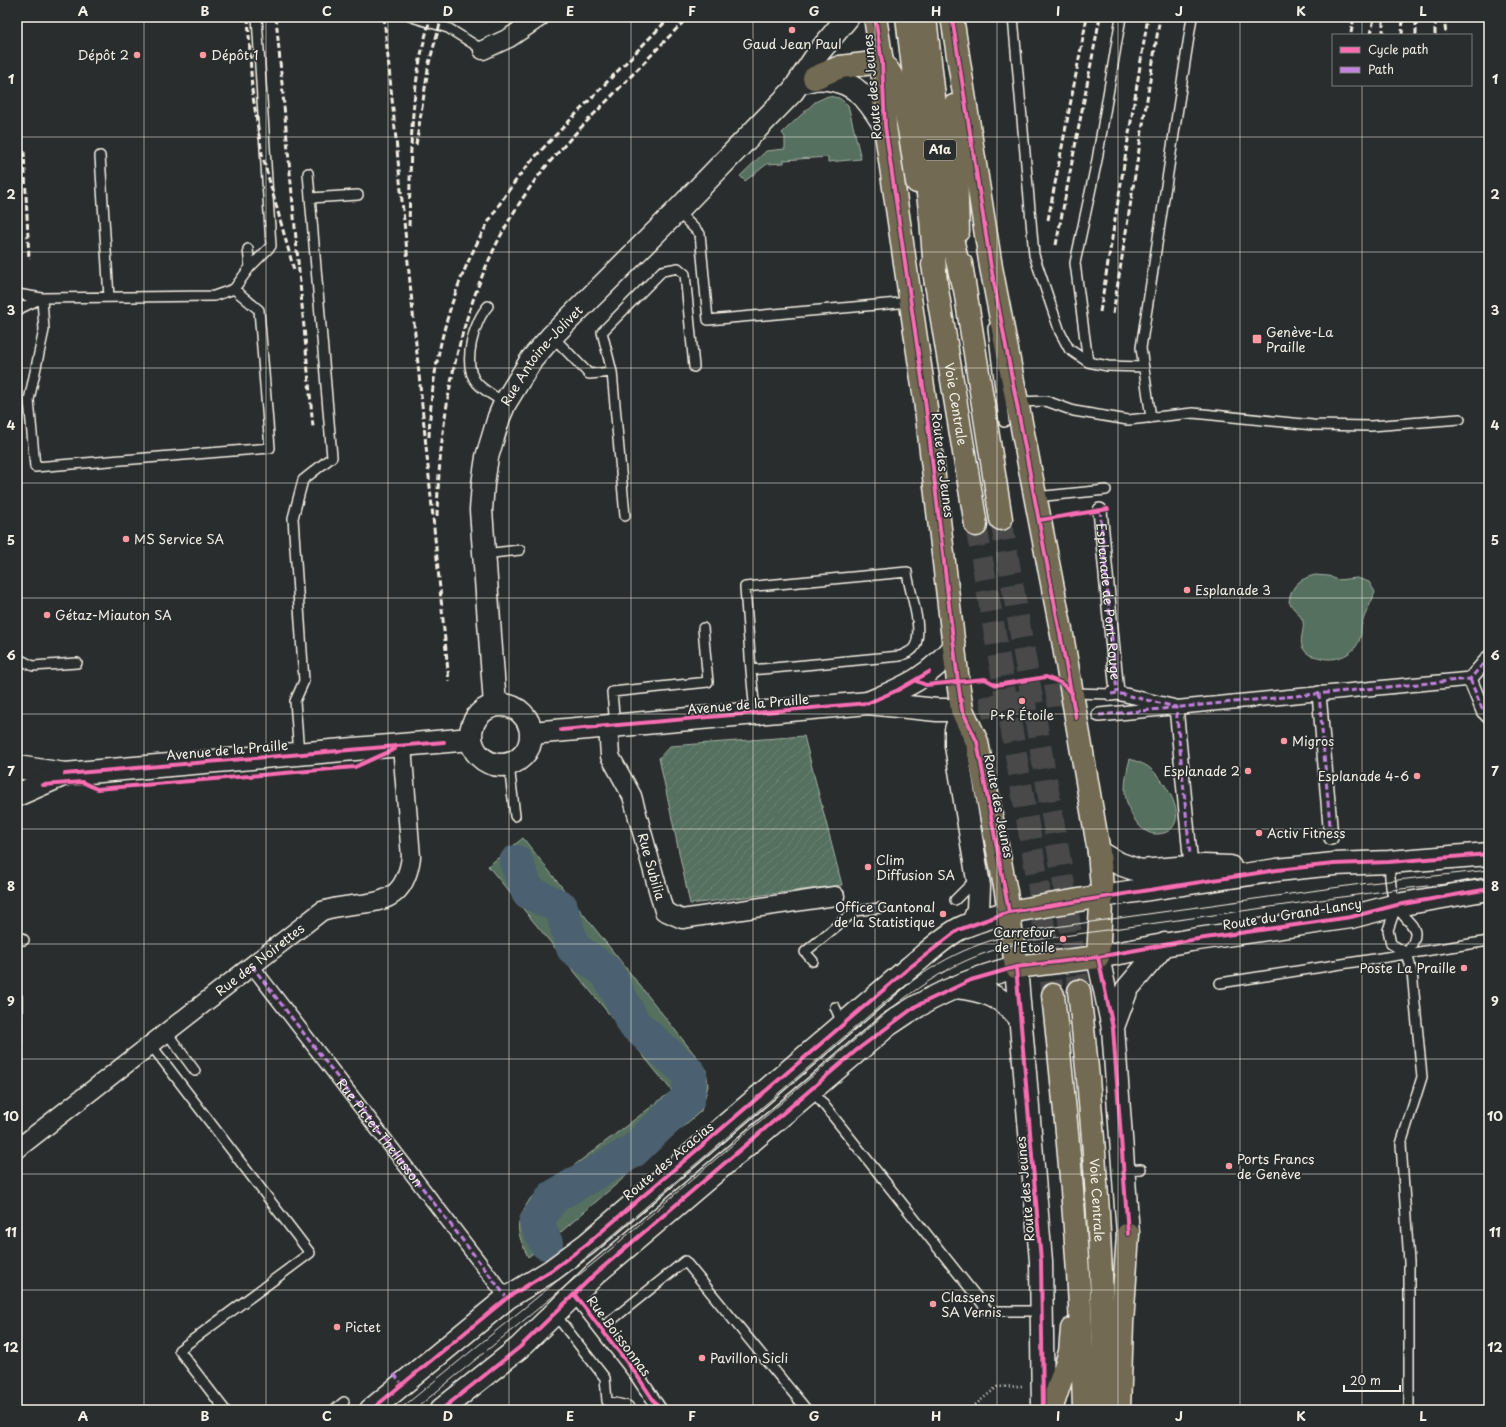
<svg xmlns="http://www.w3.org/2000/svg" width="1506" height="1427" font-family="'Playpen Sans',sans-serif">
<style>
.grass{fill:#546f5e;stroke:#a4b0a3}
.garden{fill:url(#garden-furrows);stroke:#a4b0a3}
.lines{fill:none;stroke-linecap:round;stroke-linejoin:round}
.river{stroke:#4b616f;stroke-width:34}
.primary-tunnel{stroke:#484a4a;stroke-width:22;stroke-dasharray:22 11;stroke-linecap:butt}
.service-casing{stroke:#f4f1e8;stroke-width:12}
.pedestrian-casing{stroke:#f4f1e8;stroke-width:16}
.minor-casing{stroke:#f4f1e8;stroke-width:21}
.tertiary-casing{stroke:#f4f1e8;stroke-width:25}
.secondary-casing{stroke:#f4f1e8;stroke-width:25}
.primary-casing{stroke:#f4f1e8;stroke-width:25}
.motorway-casing{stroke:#f4f1e8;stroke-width:25}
.path{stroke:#f4f1e8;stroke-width:2.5;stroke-dasharray:1 3;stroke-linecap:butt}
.service{stroke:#2a2d2e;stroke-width:9}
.pedestrian{stroke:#2a2d2e;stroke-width:13}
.minor{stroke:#2a2d2e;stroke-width:18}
.tertiary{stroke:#2a2d2e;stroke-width:22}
.secondary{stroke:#2a2d2e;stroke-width:22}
.primary{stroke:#736b52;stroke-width:22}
.motorway{stroke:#736b52;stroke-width:22}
.tram{stroke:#f4f1e8;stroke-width:1}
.rail{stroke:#f4f1e8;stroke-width:3;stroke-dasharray:6 3;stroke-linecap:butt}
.quiet{stroke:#c483df;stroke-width:3;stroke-dasharray:6 3;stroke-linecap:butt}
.cycleway-casing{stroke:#2a2d2e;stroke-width:6}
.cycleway{stroke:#f96db3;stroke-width:4}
.grid{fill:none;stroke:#f4f1e8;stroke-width:1;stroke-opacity:0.55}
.poi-dot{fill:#ff9aa2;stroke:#2a2d2e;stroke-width:1.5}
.labels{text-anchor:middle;stroke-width:3.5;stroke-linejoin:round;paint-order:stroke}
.shield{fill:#2a2d2e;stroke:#b7b6b0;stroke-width:1}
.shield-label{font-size:12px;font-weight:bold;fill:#f4f1e8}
.poi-label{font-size:13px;fill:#f4f1e8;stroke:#2a2d2e;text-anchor:start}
.street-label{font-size:13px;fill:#f4f1e8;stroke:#2a2d2e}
.neatline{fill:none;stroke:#f4f1e8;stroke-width:1.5}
.grid-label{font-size:13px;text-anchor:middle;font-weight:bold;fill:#f4f1e8}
</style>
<defs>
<pattern id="garden-furrows" width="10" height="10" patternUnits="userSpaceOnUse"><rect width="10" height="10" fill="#546f5e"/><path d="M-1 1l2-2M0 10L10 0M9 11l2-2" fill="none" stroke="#6d8475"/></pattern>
</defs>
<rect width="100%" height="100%" fill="#2a2d2e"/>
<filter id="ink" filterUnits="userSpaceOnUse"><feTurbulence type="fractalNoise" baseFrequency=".025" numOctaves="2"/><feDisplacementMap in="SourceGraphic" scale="8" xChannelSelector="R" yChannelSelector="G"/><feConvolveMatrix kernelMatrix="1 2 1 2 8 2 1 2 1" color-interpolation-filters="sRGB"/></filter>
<g filter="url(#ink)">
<path class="grass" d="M828,96L839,98L848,105L861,159L828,162V157L784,160V163L767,164L745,181L740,176L766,151L785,149V137L782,133L815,102Z
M1315,575L1329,576L1337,580L1357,578L1369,582L1375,592C1372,603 1365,612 1362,623C1360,628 1362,633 1360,638C1356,654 1336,662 1321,658C1315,656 1310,657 1305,651C1296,641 1307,629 1302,619C1299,613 1292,608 1289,602C1291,586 1299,579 1315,575Z
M1130,759C1135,761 1142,763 1147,766C1161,775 1187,812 1172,828C1168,833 1161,834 1156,834C1137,834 1125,805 1125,790C1125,780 1127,769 1130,759Z
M523,838L706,1069L708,1086L701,1111L561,1232L528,1257C516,1230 514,1225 530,1199L672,1091L488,866Z"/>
<path class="garden" d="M804,736L842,885L690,904L659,758L670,746Z"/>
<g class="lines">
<path class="river" d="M516,862L528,892L561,907L573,948L607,972L634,1024L690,1074L688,1098L633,1151L553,1197L536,1222L546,1243"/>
<path class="primary-tunnel" d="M1001,519L1063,878L1079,991
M976,525L1038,882L1053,995
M981,708L1063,694"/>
<g class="service-casing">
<path id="service" d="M412,17L448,28L483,50
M1013,17L1034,255L1060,332L1069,349L1088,362L1108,366L1144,367
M100,156L109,297
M310,198L358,195
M677,211L700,234L708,320L910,302
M250,267L271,246L257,17
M17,294L42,298L214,296L234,289L250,267L248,249
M42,298L44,330L29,400L35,467L270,448L259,310L234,289
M488,306C474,321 461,365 477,383C484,391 496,397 505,403
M17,312L21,308L42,298
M993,328L1004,422
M552,336L589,374L612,372L602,332L662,271L678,268L685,274L694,367
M1088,362L1075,263L1097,160L1121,17
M612,372L625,516
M1016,402L1046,401L1074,411L1128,420L1193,413L1313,425L1371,426L1460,419
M1151,418L1141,348L1192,17
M1035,497L1106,490
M484,554L520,550
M17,658L33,666L77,663
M751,670L745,587L907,572C909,591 924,627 915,646C912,652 906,653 900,656L751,670L755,713
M1072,693L1111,694
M615,726L612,692L708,682L703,628
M299,754L295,701L304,681L293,518L303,480L332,457L308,173
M509,765L515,816
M1389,862C1390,876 1390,892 1396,905C1407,926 1426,925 1407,953
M955,900L975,880
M1396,907L1388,930L1391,944L1407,953L1412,972L1422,1077L1401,1144L1409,1262V1410
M17,935L24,940
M813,961L805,952L855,911L880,908
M1220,983L1489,941
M17,997V1070
M835,1007L843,1025
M167,1033L195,1071
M151,1045L310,1253L179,1350L225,1410
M812,1090L988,1311H1042
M1124,1170L1141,1169
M554,1313L605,1378L607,1401L628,1406L631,1410
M602,1328L685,1261L807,1410
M334,1410L344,1402"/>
</g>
<g class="pedestrian-casing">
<g id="pedestrian">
<path id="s1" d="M1100,510L1117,693"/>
<path d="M1470,679L1483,711L1489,717"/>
<path d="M1319,693L1331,838"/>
<path d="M1111,694L1117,693L1176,707L1190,855"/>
<path d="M1099,715L1470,679L1489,657"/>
<path id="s2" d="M252,966L507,1298"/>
<path d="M574,1294L636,1374L660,1410"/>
</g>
</g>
<g class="minor-casing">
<g id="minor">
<path d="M483,50L509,38L540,17"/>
<path id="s3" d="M608,726L610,756L632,796L664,911L682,919L835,896"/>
<path id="s4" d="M17,1149L322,911C363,897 403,916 411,857L402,746"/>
</g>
</g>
<g class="tertiary-casing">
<g id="tertiary">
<path d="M807,81C814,78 820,78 828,79C859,83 869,102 885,126"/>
<path d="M868,703C905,687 929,678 954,646"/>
<circle cx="501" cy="735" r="30"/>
<path id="s5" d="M495,705L481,510L483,484L487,457L499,417L505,403L532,359L552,336L677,211L793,91L819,52L848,17"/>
<path d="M532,733L868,703L937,710H962"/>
<path d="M17,767L65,774L471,739"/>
<path d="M17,795L65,774"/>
<path d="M1016,967L1041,1261L1043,1410"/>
</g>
</g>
<g class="secondary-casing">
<path id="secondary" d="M962,710L956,730V746L979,886L978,910L973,923
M1099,852L1120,864L1140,871L1203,866L1230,867
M1102,896L1277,870L1334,864L1389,862L1489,854
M956,987C983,990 1002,996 1020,1018
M1113,1027L1127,989L1165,944
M1128,1234L1113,1028L1098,957L1191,940L1351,917L1397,905L1489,889
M371,1410L507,1298L552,1270L587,1244L909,968C925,955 941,939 959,929C974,921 992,917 1009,912
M441,1410L520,1347L595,1274L888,1025C927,997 969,979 1016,967"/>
</g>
<g class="primary-casing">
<g id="primary">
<path d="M875,17L882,62L885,126L925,400L958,682L962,710L977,742L1006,892L1016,967L1098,957L1102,888L1099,852L1062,635L991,267L952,17"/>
<path d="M882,63C908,90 911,146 917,182"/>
<path d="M814,78L840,67L882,62"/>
<path d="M954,106L958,231"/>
<path d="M961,264L1001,519"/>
<path id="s6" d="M933,265L976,525"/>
<path d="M1009,912L1102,896"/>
<path id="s7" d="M1079,991C1095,1130 1103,1270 1105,1410"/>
<path d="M1053,995C1068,1133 1081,1272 1084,1410"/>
<path d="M1051,1410L1070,1352L1072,1329"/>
<path d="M1119,1410L1122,1324L1128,1234"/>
</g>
</g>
<g class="motorway-casing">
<path id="motorway" d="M907,17L931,219L936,284
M925,17L948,221L962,282"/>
</g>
<path class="path" d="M1062,517L1085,513
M969,1410L997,1387L1024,1386"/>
<use href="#service" class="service"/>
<use href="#pedestrian" class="pedestrian"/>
<use href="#minor" class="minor"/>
<use href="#tertiary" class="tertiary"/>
<use href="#secondary" class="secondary"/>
<use href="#primary" class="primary"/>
<use href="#motorway" class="motorway"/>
<path class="tram" d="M399,1410L605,1242L887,1000C935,962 972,941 1034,930L1361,884L1489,870
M414,1410L611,1249L893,1007C940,970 976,951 1035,940L1392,890L1489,879"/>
<path class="rail" d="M248,17L252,90L262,154L294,270
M276,17L313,427
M384,17L449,681
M1444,17L1446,35
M1351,33L1354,17
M1371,35L1374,17
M1383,35V17
M1402,35L1403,17
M1416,35V17
M1435,35V17
M416,145L429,63L442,17
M24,151L29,259
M1048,220L1087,17
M409,226C411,156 409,84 431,17
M1056,245L1100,17
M1100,312L1148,17
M1113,314L1160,17
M429,437C432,341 461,252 520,175C537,153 558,133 577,113C608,81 639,49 670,17
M437,516C440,395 466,268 543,170C562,147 583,125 604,104C632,75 660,46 688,17"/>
<path class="quiet" d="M1100,510L1117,693
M1470,679L1483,711L1489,717
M1319,693L1331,838
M1111,694L1117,693L1176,707L1190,855
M1099,715L1470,679L1489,657
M252,966L507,1298
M394,1374L402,1384"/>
<g class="cycleway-casing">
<path id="cycleway" d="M875,17L882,62L885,126L925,400L958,682L962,710L977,742L1009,912
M952,17L991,267L1076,718
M1040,520L1108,509
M916,681L926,685L985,679L996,685L1046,677L1061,683L1072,693
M561,730L868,703L898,690L929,672
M65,774L444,742
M43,785L82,782L97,789L355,767L395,749
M1098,957L1113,1028L1128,1234
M1016,967L1041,1261L1043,1410
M574,1294L636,1374L660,1410
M371,1410L507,1298L552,1270L587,1244L909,968L958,930L1009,912L1277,870L1334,864L1389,862L1489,854
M441,1410L520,1347L595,1274L858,1049L916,1006L971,980L1016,967L1098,957L1191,940L1351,917L1397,905L1489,889"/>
</g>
<use href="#cycleway" class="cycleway"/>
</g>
</g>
<path class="grid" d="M144,17V1410M266,17V1410M388,17V1410M509,17V1410M631,17V1410M753,17V1410M875,17V1410M997,17V1410M1118,17V1410M1240,17V1410M1362,17V35M1362,85V1410M17,137H1489M17,252H1489M17,368H1489M17,483H1489M17,598H1489M17,714H1489M17,829H1489M17,944H1489M17,1059H1489M17,1174H1489M17,1290H1489"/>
<g class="poi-dot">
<circle cx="792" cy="30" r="4"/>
<circle cx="137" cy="55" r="4"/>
<circle cx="203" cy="55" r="4"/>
<rect x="1252" y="334" width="10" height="10" rx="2"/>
<circle cx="126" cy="539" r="4"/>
<circle cx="1187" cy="590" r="4"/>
<circle cx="47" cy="615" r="4"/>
<circle cx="1022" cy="701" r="4"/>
<circle cx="1284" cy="741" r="4"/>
<circle cx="1248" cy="771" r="4"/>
<circle cx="1417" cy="776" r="4"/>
<circle cx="1259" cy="833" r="4"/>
<circle cx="868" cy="867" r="4"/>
<circle cx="943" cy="914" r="4"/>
<circle cx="1063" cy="939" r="4"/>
<circle cx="1464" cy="968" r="4"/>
<circle cx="1229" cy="1166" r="4"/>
<circle cx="933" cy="1304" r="4"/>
<circle cx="337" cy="1327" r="4"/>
<circle cx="702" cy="1358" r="4"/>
</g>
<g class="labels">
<rect class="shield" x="924" y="140" width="32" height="20" rx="3"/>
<g class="shield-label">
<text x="940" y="154">A1a</text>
</g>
<g class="poi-label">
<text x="792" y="49" text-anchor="middle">Gaud Jean Paul</text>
<text x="129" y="60" text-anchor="end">Dépôt 2</text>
<text x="211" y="60">Dépôt 1</text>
<text x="1266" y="337">Genève-La<tspan x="1266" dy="15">Praille</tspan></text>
<text x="134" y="544">MS Service SA</text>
<text x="1195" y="595">Esplanade 3</text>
<text x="55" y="620">Gétaz-Miauton SA</text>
<text x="1022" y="720" text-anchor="middle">P+R Étoile</text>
<text x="1292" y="746">Migros</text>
<text x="1240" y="776" text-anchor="end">Esplanade 2</text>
<text x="1409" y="781" text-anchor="end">Esplanade 4-6</text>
<text x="1267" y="838">Activ Fitness</text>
<text x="876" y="865">Clim<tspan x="876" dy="15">Diffusion SA</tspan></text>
<text x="935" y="912" text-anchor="end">Office Cantonal<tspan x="935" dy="15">de la Statistique</tspan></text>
<text x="1055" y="937" text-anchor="end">Carrefour<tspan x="1055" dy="15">de l'Etoile</tspan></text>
<text x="1456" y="973" text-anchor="end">Poste La Praille</text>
<text x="1237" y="1164">Ports Francs<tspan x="1237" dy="15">de Genève</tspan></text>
<text x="941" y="1302">Classens<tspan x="941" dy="15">SA Vernis</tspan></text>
<text x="345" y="1332">Pictet</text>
<text x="710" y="1363">Pavillon Sicli</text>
</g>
<g class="street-label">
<text transform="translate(872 87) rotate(-95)" y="5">Route des Jeunes</text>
<text dy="5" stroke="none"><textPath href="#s5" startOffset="366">Rue Antoine-Jolivet</textPath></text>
<text dy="5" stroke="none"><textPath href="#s6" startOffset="141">Voie Centrale</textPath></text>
<text transform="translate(943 465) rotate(83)" y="5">Route des Jeunes</text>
<text dy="5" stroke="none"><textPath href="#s1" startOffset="92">Esplanade de Pont-Rouge</textPath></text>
<text transform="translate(748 704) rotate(-5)" y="5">Avenue de la Praille</text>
<text transform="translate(227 750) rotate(-5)" y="5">Avenue de la Praille</text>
<text transform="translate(999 806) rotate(79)" y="5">Route des Jeunes</text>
<text dy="5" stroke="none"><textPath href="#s3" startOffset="149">Rue Subilia</textPath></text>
<text transform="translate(1292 914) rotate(-9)" y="5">Route du Grand-Lancy</text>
<text dy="5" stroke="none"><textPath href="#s4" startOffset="308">Rue des Noirettes</textPath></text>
<text dy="5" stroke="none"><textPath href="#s2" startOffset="210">Rue Pictet-Thellusson</textPath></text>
<text transform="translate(668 1161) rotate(-40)" y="5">Route des Acacias</text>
<text transform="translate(1025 1189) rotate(-95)" y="5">Route des Jeunes</text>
<text dy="5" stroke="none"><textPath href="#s7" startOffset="210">Voie Centrale</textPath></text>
<text transform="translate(619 1336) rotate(53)" y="5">Rue Boissonnas</text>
</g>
</g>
<rect width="1506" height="1427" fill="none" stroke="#2a2d2e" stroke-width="44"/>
<rect x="1332" y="34" width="140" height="52" fill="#2a2d2e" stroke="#7b7b78"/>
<rect x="1340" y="47" width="20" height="6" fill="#f96db3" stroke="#7b7b78"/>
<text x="1368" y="54" font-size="12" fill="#f4f1e8">Cycle path</text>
<rect x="1340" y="67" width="20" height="6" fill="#c483df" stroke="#7b7b78"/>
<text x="1368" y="74" font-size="12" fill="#f4f1e8">Path</text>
<path d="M1344 1385v6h56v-6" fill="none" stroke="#f4f1e8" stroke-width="2"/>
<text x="1350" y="1385" font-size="12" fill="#f4f1e8" stroke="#2a2d2e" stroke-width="3" paint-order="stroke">20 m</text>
<rect x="22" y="22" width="1462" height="1383" class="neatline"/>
<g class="grid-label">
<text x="83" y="16">A</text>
<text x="205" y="16">B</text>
<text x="327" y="16">C</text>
<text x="448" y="16">D</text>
<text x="570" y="16">E</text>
<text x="692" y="16">F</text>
<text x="814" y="16">G</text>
<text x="936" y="16">H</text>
<text x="1058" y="16">I</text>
<text x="1179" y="16">J</text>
<text x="1301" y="16">K</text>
<text x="1423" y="16">L</text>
<text x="11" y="84">1</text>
<text x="1495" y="84">1</text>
<text x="11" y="199">2</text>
<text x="1495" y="199">2</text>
<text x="11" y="315">3</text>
<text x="1495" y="315">3</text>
<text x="11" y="430">4</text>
<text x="1495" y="430">4</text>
<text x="11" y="545">5</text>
<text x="1495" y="545">5</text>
<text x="11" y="660">6</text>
<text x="1495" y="660">6</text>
<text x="11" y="776">7</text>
<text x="1495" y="776">7</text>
<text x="11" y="891">8</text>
<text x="1495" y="891">8</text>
<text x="11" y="1006">9</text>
<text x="1495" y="1006">9</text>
<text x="11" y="1121">10</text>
<text x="1495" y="1121">10</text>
<text x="11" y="1237">11</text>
<text x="1495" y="1237">11</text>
<text x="11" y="1352">12</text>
<text x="1495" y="1352">12</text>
<text x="83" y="1421">A</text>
<text x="205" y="1421">B</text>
<text x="327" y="1421">C</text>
<text x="448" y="1421">D</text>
<text x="570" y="1421">E</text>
<text x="692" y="1421">F</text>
<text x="814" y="1421">G</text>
<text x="936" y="1421">H</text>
<text x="1058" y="1421">I</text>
<text x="1179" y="1421">J</text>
<text x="1301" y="1421">K</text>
<text x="1423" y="1421">L</text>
</g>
</svg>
